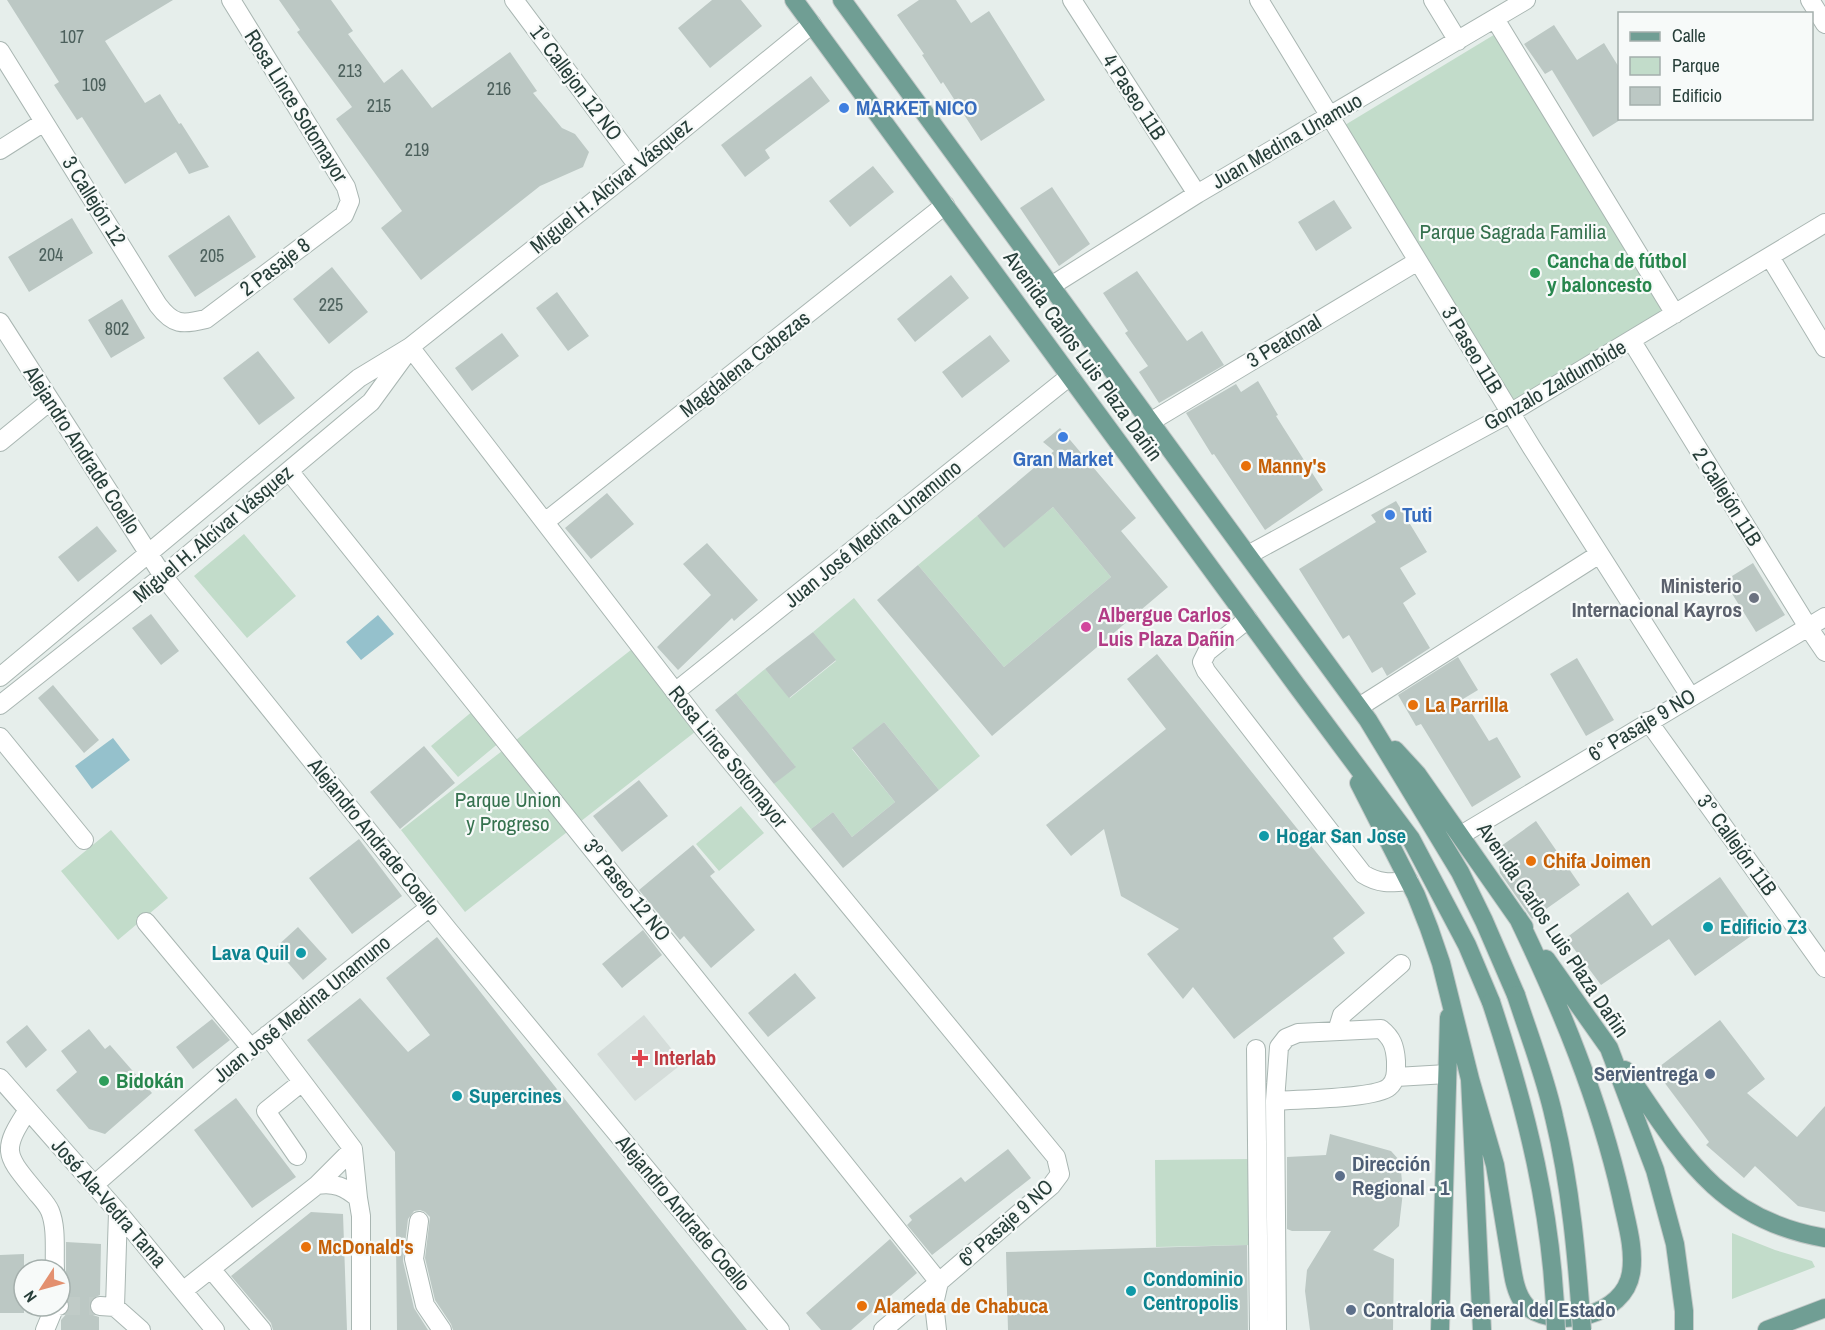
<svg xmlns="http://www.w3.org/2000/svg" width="1825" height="1330" font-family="'Archivo Narrow',sans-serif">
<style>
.built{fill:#d5ddda}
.green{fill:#c2dcca}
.water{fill:#95c1cc}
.building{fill:#bcc8c4}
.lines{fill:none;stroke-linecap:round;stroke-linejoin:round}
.minor-tunnel{stroke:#c0cbc7;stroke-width:18;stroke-dasharray:18 9;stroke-linecap:butt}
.minor-casing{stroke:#a9b6b2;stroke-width:20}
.major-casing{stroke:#c3c9c8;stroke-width:20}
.minor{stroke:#fff;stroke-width:18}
.major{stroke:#709e94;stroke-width:18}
.major-bridge-casing{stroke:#c3c9c8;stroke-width:20;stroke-linecap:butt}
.major-bridge{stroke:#709e94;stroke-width:18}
.shop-dot{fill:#3f7fe0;stroke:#f7faf9;stroke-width:2}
.leisure-dot{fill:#2e9e5b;stroke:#f7faf9;stroke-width:2}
.food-dot{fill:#e8710a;stroke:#f7faf9;stroke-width:2}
.worship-dot{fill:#6b7280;stroke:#f7faf9;stroke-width:2}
.hotel-dot{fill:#d1479c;stroke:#f7faf9;stroke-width:2}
.culture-dot{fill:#0f9aa8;stroke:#f7faf9;stroke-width:2}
.health-dot{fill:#e0444e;stroke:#f7faf9;stroke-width:2}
.service-dot{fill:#5c6f8a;stroke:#f7faf9;stroke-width:2}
.labels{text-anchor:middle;stroke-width:4.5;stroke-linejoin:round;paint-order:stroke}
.number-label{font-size:18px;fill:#4c605c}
.street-label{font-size:21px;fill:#273e39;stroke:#f7faf9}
.shop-label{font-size:21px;font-weight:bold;fill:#366cbe;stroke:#f7faf9;text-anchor:start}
.park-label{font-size:21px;fill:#35714e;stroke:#f7faf9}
.leisure-label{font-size:21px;font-weight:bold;fill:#27864d;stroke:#f7faf9;text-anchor:start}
.food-label{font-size:21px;font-weight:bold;fill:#c56008;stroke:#f7faf9;text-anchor:start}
.worship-label{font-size:21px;font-weight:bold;fill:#5b616d;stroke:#f7faf9;text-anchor:end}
.hotel-label{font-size:21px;font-weight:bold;fill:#b23c85;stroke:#f7faf9;text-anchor:start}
.culture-label{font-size:21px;font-weight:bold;fill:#0d838f;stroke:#f7faf9;text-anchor:start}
.health-label{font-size:21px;font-weight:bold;fill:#be3a42;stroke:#f7faf9;text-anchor:start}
.service-label{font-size:21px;font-weight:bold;fill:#4e5e75;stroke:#f7faf9;text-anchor:start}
</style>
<rect width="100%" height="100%" fill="#e6eeeb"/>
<path class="built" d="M644,1015L683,1063L635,1101L597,1054Z"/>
<path class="green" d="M1497,33L1664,310L1511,402L1345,125Z
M1053,507L1111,577L1004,667L918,565L977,516L1004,547Z
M244,534L296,596L247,638L194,576Z
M854,598L980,756L939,790L884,722L852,749L895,802L852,837L833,812L811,829L774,784L795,766L736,693L765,669L790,698L836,661L813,632Z
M636,646L700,728L465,912L401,830Z
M474,710L500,742L458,777L431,746Z
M741,806L764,833L719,871L696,844Z
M111,830L168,898L118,940L61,871Z
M1251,1159L1253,1245L1156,1247L1155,1160Z
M1732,1233L1775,1250L1812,1261L1815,1267L1732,1299Z"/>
<path class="water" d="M378,615L394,634L361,660L346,642Z
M113,738L130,760L92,789L75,766Z"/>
<path class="building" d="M7,0H173L105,41L145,103L160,94L179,124L181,123L209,167L189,174L176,152L125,184L82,117L77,120L54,85L59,82Z
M279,0H331L353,31L348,34L384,83L402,69L432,108L510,52L537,91L533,93L562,128L575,134L589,152L583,167L540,186L421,280L381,228L402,211L336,119L352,107L297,32L300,30Z
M712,0H741L762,26L710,68L678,28Z
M919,0H956L971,23L989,11L1045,100L981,141L943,82L941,84L922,55L924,54L897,15Z
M1554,25L1577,60L1604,43L1620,69V120L1593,137L1552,70L1545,74L1524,44Z
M811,76L830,101L765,150L770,158L745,177L721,145Z
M873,166L894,192L850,227L829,201Z
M1052,187L1090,244L1059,266L1020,208Z
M1334,200L1352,228L1316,251L1298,222Z
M229,215L256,257L195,297L168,256Z
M72,218L93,253L29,292L8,257Z
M332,267L368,312L329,344L293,299Z
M1137,271L1187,341L1202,331L1224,365L1159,403L1139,372L1148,366L1125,333L1128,331L1103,293Z
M951,275L969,298L915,342L897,319Z
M557,292L589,336L568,351L536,308Z
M122,299L145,338L111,358L88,320Z
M502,333L519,356L472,391L455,368Z
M990,335L1010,361L962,398L942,372Z
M258,351L295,398L259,425L223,378Z
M1258,381L1278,415L1276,416L1323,490L1265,530L1214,454L1212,455L1186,413L1236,384L1241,392Z
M1060,428L1136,518L1121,531L1168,587L992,736L877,600L918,565L1004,667L1111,577L1053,507L1004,548L977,516L1054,451L1043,442Z
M607,493L634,524L591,559L565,528Z
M1396,501L1427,552L1400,568L1416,594L1403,603L1430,648L1387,676L1382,667L1372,673L1349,635L1343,639L1299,569L1376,522L1371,515Z
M97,526L117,551L78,582L58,557Z
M707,543L758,600L734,621L732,618L678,670L657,647L711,595L683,564Z
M1753,563L1785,615L1756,632L1724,581Z
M151,614L179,651L161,665L132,628Z
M813,632L836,660L789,698L765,669Z
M1157,654L1365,913L1333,938L1345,953L1234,1039L1193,987L1183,999L1147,954L1179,929L1121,896L1104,829L1071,856L1046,825L1166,729L1127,679Z
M1458,657L1478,690L1463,699L1489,741L1497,737L1521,777L1472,807L1421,724L1416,726L1398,695Z
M1577,658L1614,720L1586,736L1550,674Z
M53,685L99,740L84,753L38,698Z
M736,693L796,767L774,784L715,710Z
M884,722L939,790L843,868L811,829L833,812L852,837L895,802L852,748Z
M424,746L455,783L400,829L370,792Z
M639,780L668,816L622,852L593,816Z
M1536,821L1580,885L1532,919L1500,873L1497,849Z
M359,839L402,896L352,934L309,878Z
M693,845L715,872L710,876L755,930L711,968L684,936L680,940L639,890Z
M1720,877L1758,931L1695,976L1669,939L1601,985L1566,938L1628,892L1652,926Z
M298,927L327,959L303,980L275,948Z
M643,930L662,955L622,988L602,964Z
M437,937L747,1330H453L451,1324L435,1300L425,1258L430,1217L425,1212L420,1210L414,1211L408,1219L403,1261L414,1308L428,1330H397L395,1152L307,1040L360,998L408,1052L430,1035L386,978Z
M795,973L816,998L768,1037L748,1013Z
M212,1019L230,1040L193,1069L176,1047Z
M1720,1020L1765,1079L1747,1093L1797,1137L1825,1106V1212L1798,1206L1755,1166L1744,1178L1706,1145L1709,1142L1655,1070Z
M27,1025L47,1050L26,1068L6,1042Z
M89,1029L105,1049L110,1045L152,1093L105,1134L89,1129L56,1090L77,1072L61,1051Z
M236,1098L296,1177L252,1208L194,1130Z
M1330,1134L1391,1151L1400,1161L1403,1192L1399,1226L1373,1250L1394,1259L1393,1330H1310L1305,1291L1307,1270L1331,1231H1292L1287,1229V1157L1326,1155Z
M1008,1149L1031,1178L932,1255L907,1225L912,1220L909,1216L961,1177L965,1182Z
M311,1212L343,1214L347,1330H273L271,1323L231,1276Z
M890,1239L917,1273L851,1330H821L806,1313Z
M66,1242L101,1244L100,1295L91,1299L89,1306L93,1315L99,1317V1330H61V1320L68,1312L70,1307L68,1300L62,1296L63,1278L66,1270Z
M1247,1245L1248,1330H1008L1006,1252Z
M24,1254V1313H0V1255Z"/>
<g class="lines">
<path class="minor-tunnel" d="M62,1306H100"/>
<g class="minor-casing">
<path id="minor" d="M514,0L638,166
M1072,0L1197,194
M1259,0L1532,448L1690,696
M1433,0L1458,41
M1810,0L1825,24
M1495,19L1675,314
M0,51L158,305C173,325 182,325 206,319L344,215L350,201L346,187L231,0
M0,150L44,122
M1770,257L1825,348
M1051,286L1197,194L1526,0
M0,322L163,576L449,931L780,1330
M1631,340L1808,627L1825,652
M410,347L703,728L1056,1157L1060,1174L1051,1186L883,1330
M1150,422L1418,261
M0,442L50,401
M289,471L939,1282
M545,522L945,205
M1248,555L1510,413L1825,223
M1248,619L1207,652L1202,662L1206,671L1363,874C1379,884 1390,883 1409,881
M0,677L359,378L410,347L638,166L812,24
M675,692L1070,376
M0,705L163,576L371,402L406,354
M1359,707L1598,555
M1648,721L1825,968
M0,737L84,840
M1461,835L1825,617
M146,922L251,1048
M1337,1031L1342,1015L1401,964
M267,1035L353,1149L358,1198
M1256,1049L1259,1330
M1396,1077L1447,1074
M0,1078L118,1212L215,1330
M1275,1101C1297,1099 1375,1099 1389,1087C1397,1080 1396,1070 1396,1061C1395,1046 1392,1038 1381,1029L1298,1033L1286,1038L1279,1047L1275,1101L1277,1330
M28,1110C0,1152 6,1155 36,1192C41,1198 47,1204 50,1211C57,1228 54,1251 55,1270
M297,1156L266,1111L302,1082
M94,1185L251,1048L430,907
M317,1185L353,1149
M419,1221L414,1259L425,1305L442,1330
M211,1269L262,1330
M184,1290L317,1185C334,1182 345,1187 358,1198L361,1216V1330
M100,1306L115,1307L141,1330
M115,1307L118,1212
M45,1330L55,1306H59
M937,1330L934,1304L939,1282"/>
</g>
<g class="major-casing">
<path id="major" d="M794,0L1297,686L1411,839L1467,945L1491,1002
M842,0L1368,720L1460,872L1484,921L1516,995
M1395,750L1417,774L1524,927
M1359,783L1416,895L1429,928L1441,963L1470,1079L1482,1330
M1546,959L1609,1048L1655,1170L1675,1244L1684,1311V1330
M1625,1070C1681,1152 1718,1220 1825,1238
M1470,1079L1495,1165L1513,1274C1515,1286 1518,1298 1527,1307C1559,1330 1624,1316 1631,1273C1635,1248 1626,1221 1621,1196C1599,1099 1561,1008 1518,918
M1440,1330L1449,1017
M1767,1330L1825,1308"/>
</g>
<use href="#minor" class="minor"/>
<use href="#major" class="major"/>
<g class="major-bridge-casing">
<path id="major-bridge" d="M1516,995C1529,1035 1545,1076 1554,1117C1571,1187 1577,1259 1582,1330
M1491,1002C1527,1111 1553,1215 1556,1330"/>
</g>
<use href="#major-bridge" class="major-bridge"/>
</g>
<g class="shop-dot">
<circle cx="844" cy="108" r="6"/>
<circle cx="1063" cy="437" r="6"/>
<circle cx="1390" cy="515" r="6"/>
</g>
<g class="leisure-dot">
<circle cx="1535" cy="273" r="6"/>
<circle cx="104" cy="1081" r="6"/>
</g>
<g class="food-dot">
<circle cx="1246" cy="466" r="6"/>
<circle cx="1413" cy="705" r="6"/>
<circle cx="1531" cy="861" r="6"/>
<circle cx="306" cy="1247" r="6"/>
<circle cx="862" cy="1306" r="6"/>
</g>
<circle class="worship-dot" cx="1754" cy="598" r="6"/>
<circle class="hotel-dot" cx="1086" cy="627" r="6"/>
<g class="culture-dot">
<circle cx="1264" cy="836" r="6"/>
<circle cx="1708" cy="927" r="6"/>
<circle cx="301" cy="953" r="6"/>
<circle cx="457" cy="1096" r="6"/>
<circle cx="1131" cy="1291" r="6"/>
</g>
<path class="health-dot" d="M637 1049h6v6h6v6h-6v6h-6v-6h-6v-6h6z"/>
<g class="service-dot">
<circle cx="1710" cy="1074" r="6"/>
<circle cx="1340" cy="1176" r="6"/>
<circle cx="1351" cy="1310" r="6"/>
</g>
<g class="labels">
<g class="number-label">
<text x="72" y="43">107</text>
<text x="350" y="77">213</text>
<text x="94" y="91">109</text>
<text x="499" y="95">216</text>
<text x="379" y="112">215</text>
<text x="417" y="156">219</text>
<text x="51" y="261">204</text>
<text x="212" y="262">205</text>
<text x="331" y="311">225</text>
<text x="117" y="335">802</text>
</g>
<g class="street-label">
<text transform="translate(576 83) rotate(53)" y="7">1º Callejon 12 NO</text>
<text transform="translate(1134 97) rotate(57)" y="7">4 Paseo 11B</text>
<text transform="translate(296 106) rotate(58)" y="7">Rosa Lince Sotomayor</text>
<text transform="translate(1287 141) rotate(-30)" y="7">Juan Medina Unamuo</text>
<text transform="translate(611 186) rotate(-39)" y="7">Miguel H. Alcívar Vásquez</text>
<text transform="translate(94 201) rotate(58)" y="7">3 Callejón 12</text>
<text transform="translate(275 267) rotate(-37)" y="7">2 Pasaje 8</text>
<text transform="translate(1284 341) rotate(-31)" y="7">3 Peatonal</text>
<text transform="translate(1472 350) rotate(59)" y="7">3 Paseo 11B</text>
<text transform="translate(1083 356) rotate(54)" y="7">Avenida Carlos Luis Plaza Dañin</text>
<text transform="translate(745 364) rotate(-38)" y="7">Magdalena Cabezas</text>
<text transform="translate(1555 385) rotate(-30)" y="7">Gonzalo Zaldumbide</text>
<text transform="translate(82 450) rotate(57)" y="7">Alejandro Andrade Coello</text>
<text transform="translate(1727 497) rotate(58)" y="7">2 Callejón 11B</text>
<text transform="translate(213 534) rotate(-40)" y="7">Miguel H. Alcívar Vásquez</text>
<text transform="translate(873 534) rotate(-39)" y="7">Juan José Medina Unamuno</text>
<text transform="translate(1642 725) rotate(-31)" y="7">6° Pasaje 9 NO</text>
<text transform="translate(728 757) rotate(51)" y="7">Rosa Lince Sotomayor</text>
<text transform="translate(374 837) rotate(51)" y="7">Alejandro Andrade Coello</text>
<text transform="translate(1737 845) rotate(54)" y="7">3° Callejón 11B</text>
<text transform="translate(627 890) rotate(51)" y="7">3º Paseo 12 NO</text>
<text transform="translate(1553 930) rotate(56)" y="7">Avenida Carlos Luis Plaza Dañin</text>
<text transform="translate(302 1009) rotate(-39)" y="7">Juan José Medina Unamuno</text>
<text transform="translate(109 1203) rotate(49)" y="7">José Ala-Vedra Tama</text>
<text transform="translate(683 1213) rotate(50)" y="7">Alejandro Andrade Coello</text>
<text transform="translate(1006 1223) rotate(-42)" y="7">6º Pasaje 9 NO</text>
</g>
<g class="shop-label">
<text x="856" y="115">MARKET NICO</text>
<text x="1063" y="466" text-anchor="middle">Gran Market</text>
<text x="1402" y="522">Tuti</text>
</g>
<g class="park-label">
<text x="1513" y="239">Parque Sagrada Familia</text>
<text x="508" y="807">Parque Union<tspan x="508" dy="24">y Progreso</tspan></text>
</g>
<g class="leisure-label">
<text x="1547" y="268">Cancha de fútbol<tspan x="1547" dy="24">y baloncesto</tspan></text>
<text x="116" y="1088">Bidokán</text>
</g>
<g class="food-label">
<text x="1258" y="473">Manny's</text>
<text x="1425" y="712">La Parrilla</text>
<text x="1543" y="868">Chifa Joimen</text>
<text x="318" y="1254">McDonald's</text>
<text x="874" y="1313">Alameda de Chabuca</text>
</g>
<g class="worship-label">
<text x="1742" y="593">Ministerio<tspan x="1742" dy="24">Internacional Kayros</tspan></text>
</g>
<g class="hotel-label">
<text x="1098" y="622">Albergue Carlos<tspan x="1098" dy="24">Luis Plaza Dañin</tspan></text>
</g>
<g class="culture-label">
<text x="1276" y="843">Hogar San Jose</text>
<text x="1720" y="934">Edificio Z3</text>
<text x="289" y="960" text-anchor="end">Lava Quil</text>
<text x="469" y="1103">Supercines</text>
<text x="1143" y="1286">Condominio<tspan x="1143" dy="24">Centropolis</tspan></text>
</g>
<g class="health-label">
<text x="654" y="1065">Interlab</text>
</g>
<g class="service-label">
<text x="1698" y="1081" text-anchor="end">Servientrega</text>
<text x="1352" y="1171">Dirección<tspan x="1352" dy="24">Regional - 1</tspan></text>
<text x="1363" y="1317">Contraloria General del Estado</text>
</g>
</g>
<rect x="1618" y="12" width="195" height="108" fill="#f7faf9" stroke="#a4afac" stroke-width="1.5"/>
<rect x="1630" y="32" width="30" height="9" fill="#709e94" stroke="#a4afac" stroke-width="1.5"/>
<text x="1672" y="42" font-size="18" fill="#273e39">Calle</text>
<rect x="1630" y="57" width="30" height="18" fill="#c2dcca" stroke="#a4afac" stroke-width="1.5"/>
<text x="1672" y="72" font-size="18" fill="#273e39">Parque</text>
<rect x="1630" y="87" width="30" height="18" fill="#bcc8c4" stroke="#a4afac" stroke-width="1.5"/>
<text x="1672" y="102" font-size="18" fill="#273e39">Edificio</text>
<g transform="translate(42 1288) rotate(234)"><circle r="28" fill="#f7faf9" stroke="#a4afac" stroke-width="1.5"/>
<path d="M0-4.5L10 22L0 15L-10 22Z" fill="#e3906f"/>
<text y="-9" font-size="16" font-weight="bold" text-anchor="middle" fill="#273e39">N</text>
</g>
</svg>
